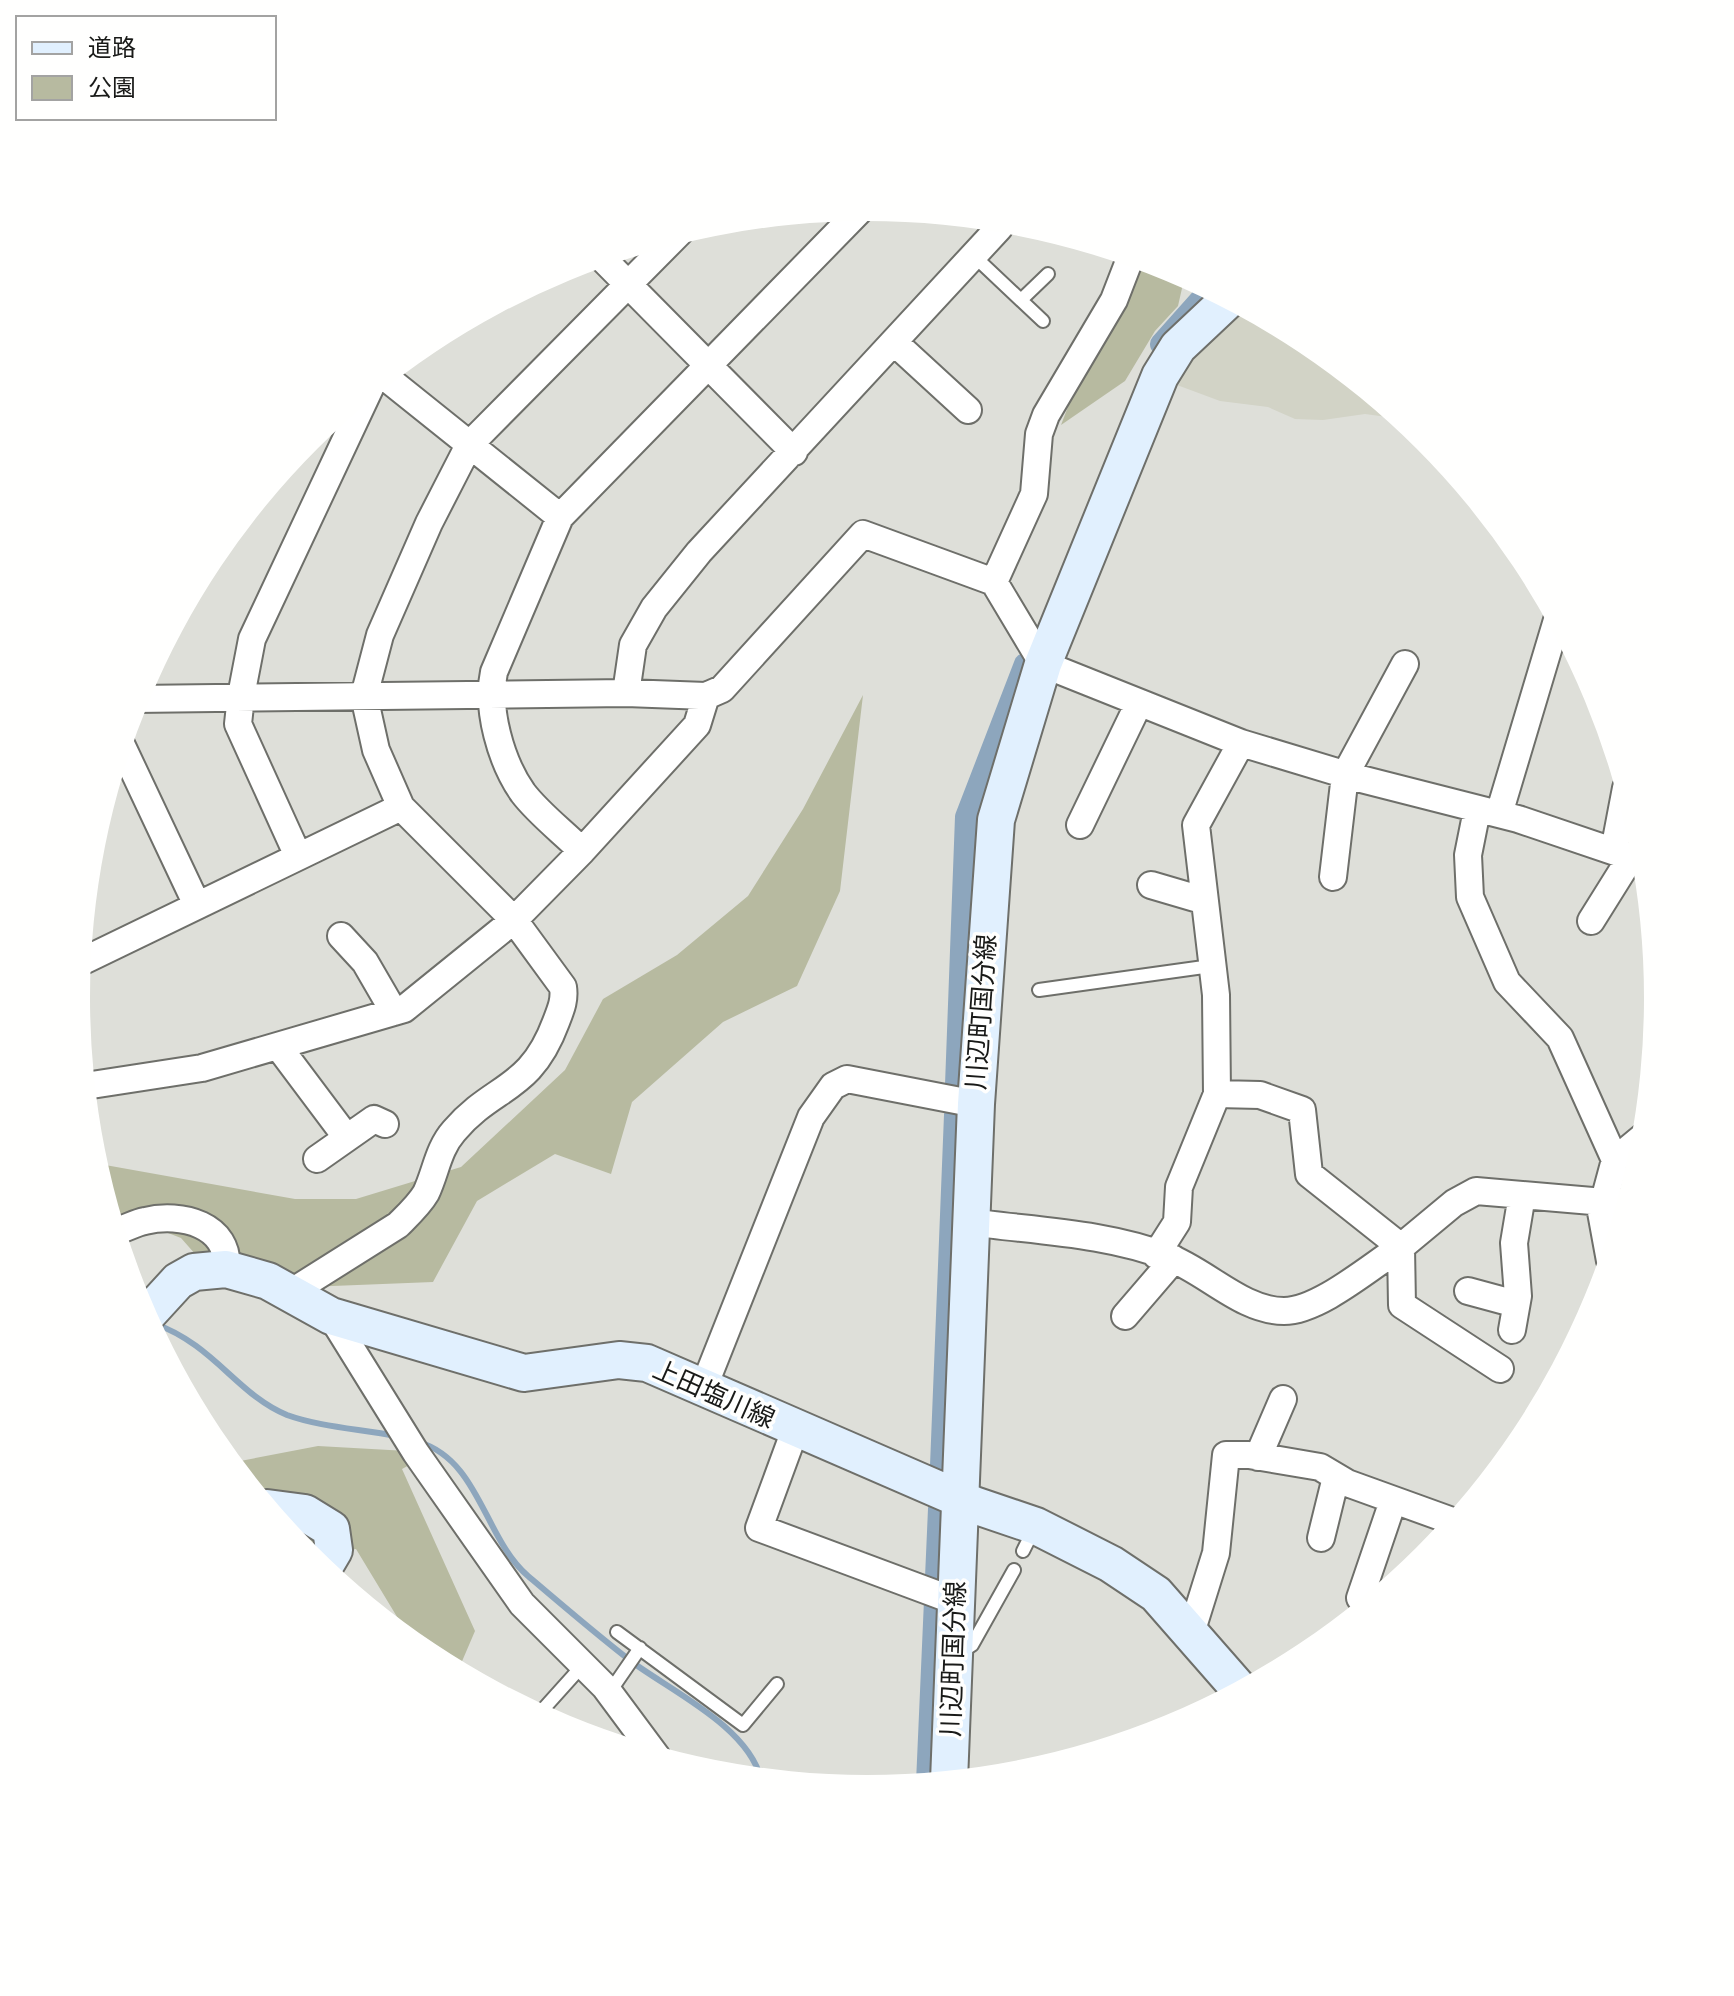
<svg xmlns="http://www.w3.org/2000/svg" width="1734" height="1996" font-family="Merriweather,'Noto Sans JP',serif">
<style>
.built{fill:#d2d3c6}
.green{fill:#b7baa0}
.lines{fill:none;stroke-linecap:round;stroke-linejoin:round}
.stream{stroke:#8da6bd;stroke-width:6}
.canal{stroke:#8da6bd;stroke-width:22}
.lane-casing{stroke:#6e6f6a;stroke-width:16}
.street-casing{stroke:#6e6f6a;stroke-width:30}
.secondary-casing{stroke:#6e6f6a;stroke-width:40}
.lane{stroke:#fff;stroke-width:12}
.street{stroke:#fff;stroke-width:26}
.secondary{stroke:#e1f0fe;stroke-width:36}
.labels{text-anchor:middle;stroke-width:7;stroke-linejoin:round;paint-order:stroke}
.street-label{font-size:26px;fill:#191a18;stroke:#fffffe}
</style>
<rect width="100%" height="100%" fill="#dedfd9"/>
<path class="built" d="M1245,308L1307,341L1402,419L1365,414L1323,420L1295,419L1268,407L1220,401L1177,385L1192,354Z"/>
<path class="green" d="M1141,258L1185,275L1178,306L1155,331L1125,381L1061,425L1084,365Z
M863,695L840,891L797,986L723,1022L632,1102L611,1174L555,1154L477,1201L433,1282L307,1287L196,1255L181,1238L163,1231L144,1233L119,1245L94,1163L295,1199H356L461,1167L565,1070L603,999L677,955L748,896L803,809Z
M318,1446L407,1451L413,1463L402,1469L475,1631L460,1666L467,1677L427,1655L403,1636L405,1630L356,1549L307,1556L230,1463Z"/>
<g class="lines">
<path class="stream" d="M155,1324C213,1344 239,1396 287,1415C320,1427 361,1429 396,1436
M419,1442C480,1461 484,1538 528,1576C562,1605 597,1635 632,1662C673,1692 748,1727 761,1779"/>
<path class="canal" d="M1161,344L1210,289
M956,1085L966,817L1025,664
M941,1466L955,1115
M927,1783L939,1509"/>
<g class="lane-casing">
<path id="lane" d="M974,256L1043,321
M1021,300L1048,274
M1039,990L1211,966
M1023,1551L1034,1529
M617,1632L743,1725L777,1684
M961,1652L972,1645L1014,1570
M609,1693L640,1648
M538,1715L582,1666"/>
</g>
<g class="street-casing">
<path id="street" d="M600,256L794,452
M895,343L968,410
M384,376L560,517
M994,582L1034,494L1039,434L1046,415L1114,300L1131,256
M626,693L633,645L654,608L699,552L999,228L990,219
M135,699L626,693L706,696L722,689L863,534L994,582L1043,664L1241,743L1357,778L1518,819L1645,862
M1241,743L1196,825L1216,995L1217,1094L1260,1095L1302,1110L1309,1174L1401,1247L1454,1203L1476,1191L1627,1204
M121,744L197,905
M1477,810L1468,855L1470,897L1507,982L1560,1038L1615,1160
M1499,814L1557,620
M1080,825L1139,703
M582,851C563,832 539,814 523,793C501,762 486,709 494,672L560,517L862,208
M1614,851L1626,788
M298,856L238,724L241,696L252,639L370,388
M1333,877L1345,775L1405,664
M1151,885L1202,900
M1591,921L1631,857
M341,936L365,962L394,1012
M80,955L83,961L401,807
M278,1046L347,1138
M85,1086L202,1068L404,1009L514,920L582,851L697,725L706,696
M317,1159L374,1119L385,1124
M970,1222C1035,1231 1107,1233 1168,1257C1206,1271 1242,1311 1284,1311C1319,1311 1371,1266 1401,1247
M115,1231C126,1229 134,1223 145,1221C181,1212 231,1225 226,1269
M1401,1247L1402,1305L1500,1369
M1156,1255L1177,1222L1179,1187L1217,1094
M1610,1261L1601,1212L1615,1160L1644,1136
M1468,1291L1516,1304
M290,1293L398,1225C408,1215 419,1205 426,1193C436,1172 438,1149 454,1131C494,1084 530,1092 556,1022C561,1009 565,1000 563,987L514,920L401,807L376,750L364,696L380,635L429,523L469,445L680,232
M331,1316L416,1453L522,1604L605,1687L657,1757
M1125,1316L1174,1259
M1512,1330L1518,1296L1514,1243L1522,1195
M703,1389L811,1117L833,1086L847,1079L976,1104
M795,1430L759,1528L955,1601
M1258,1457L1283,1399
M1321,1538L1336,1477
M1360,1598L1393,1501
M1191,1633L1216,1553L1226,1455H1249L1320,1467L1347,1483L1455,1522"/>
</g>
<g class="secondary-casing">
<path id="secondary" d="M145,1317L178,1281L194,1272L226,1269L268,1281L331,1316L524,1373L619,1360L647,1363L974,1505L1036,1526L1111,1564L1156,1594L1241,1691
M267,1508L305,1513L331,1529L334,1550L324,1567H319
M949,1781L976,1104L996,820L1043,664L1160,376L1178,347L1229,299"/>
</g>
<use href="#lane" class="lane"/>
<use href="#street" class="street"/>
<use href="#secondary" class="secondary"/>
</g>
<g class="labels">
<g class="street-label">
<text transform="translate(981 1012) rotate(-86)" y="9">川辺町国分線</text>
<text transform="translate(714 1394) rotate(24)" y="9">上田塩川線</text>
<text transform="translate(953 1659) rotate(-88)" y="9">川辺町国分線</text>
</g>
</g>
<path d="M0 0H1734V1996H0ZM90 998a777 777 0 1 1 1554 0a777 777 0 1 1-1554 0Z" fill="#fffffe" fill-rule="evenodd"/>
<rect x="16" y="16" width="260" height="104" fill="#fffffe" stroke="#a3a3a2" stroke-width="2"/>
<rect x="32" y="42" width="40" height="12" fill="#e1f0fe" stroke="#a3a3a2" stroke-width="2"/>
<text x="88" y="56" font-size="24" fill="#191a18">道路</text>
<rect x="32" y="76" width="40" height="24" fill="#b7baa0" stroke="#a3a3a2" stroke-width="2"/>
<text x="88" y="96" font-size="24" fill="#191a18">公園</text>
</svg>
